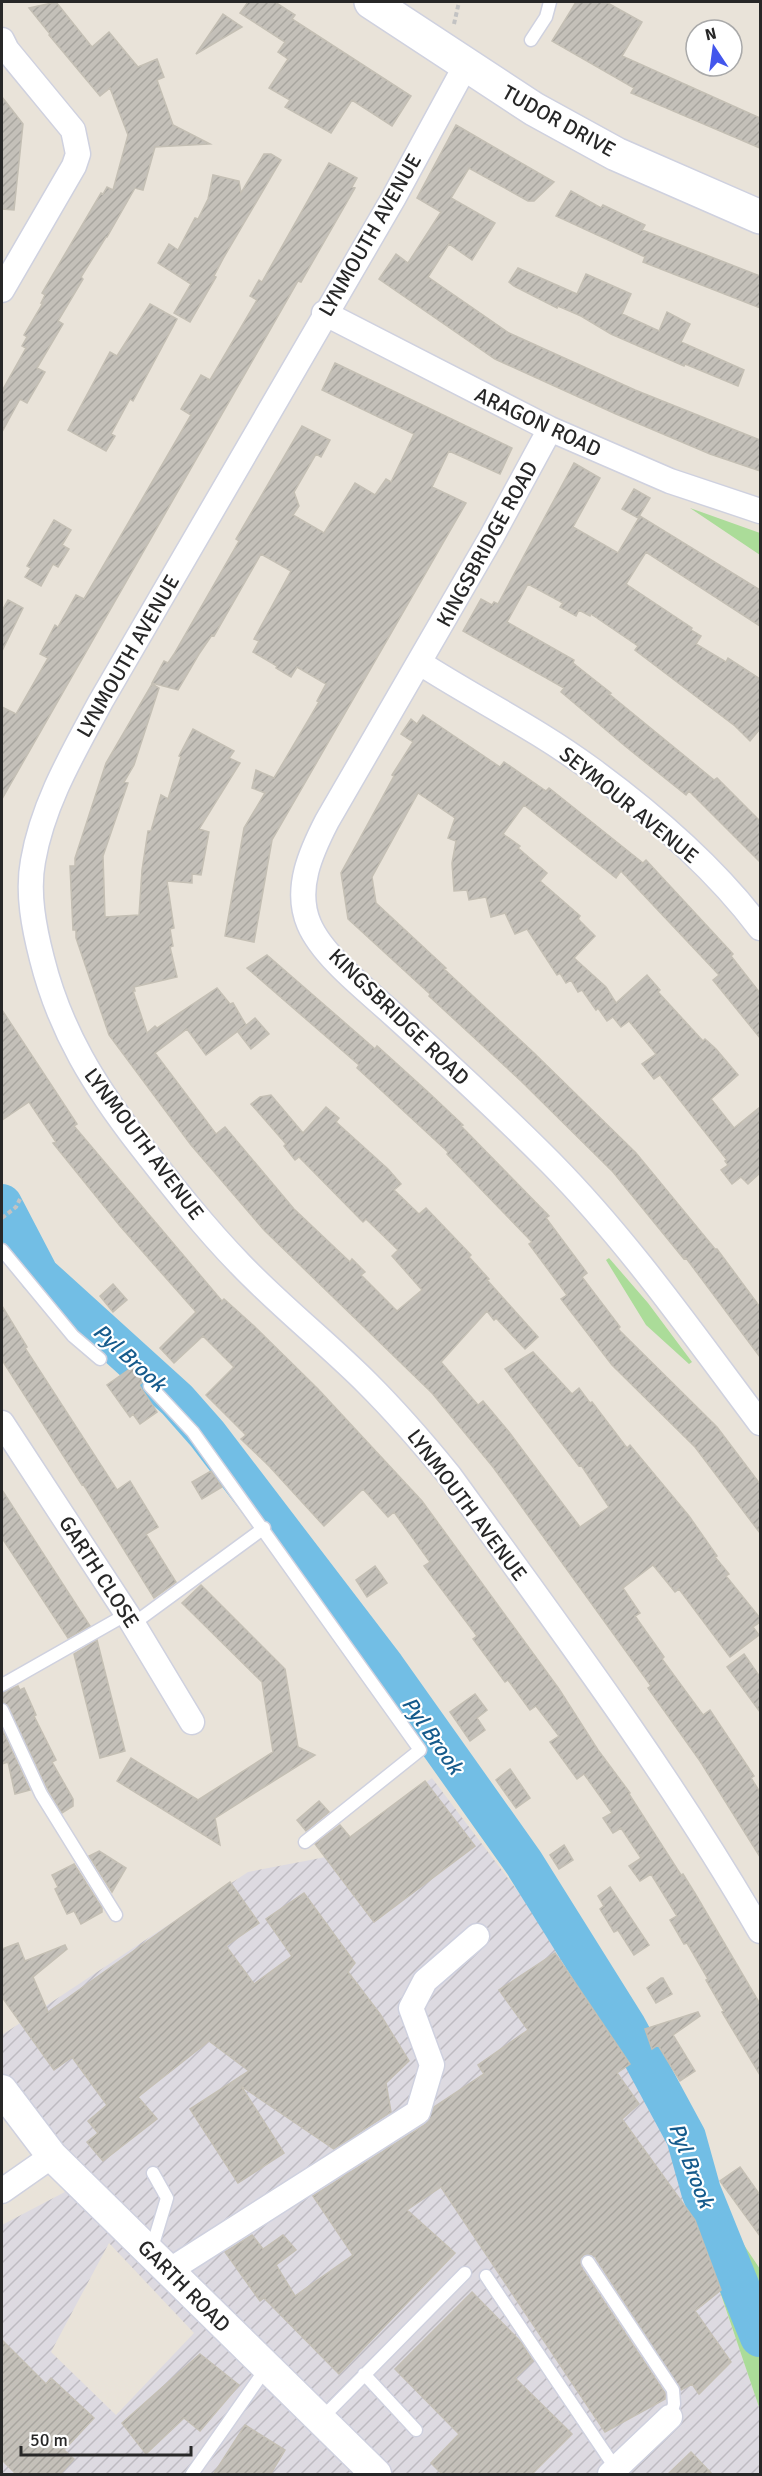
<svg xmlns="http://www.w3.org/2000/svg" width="762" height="2476" font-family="Signika,sans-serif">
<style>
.industrial{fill:url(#industrial-furrows);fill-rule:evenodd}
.grass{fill:#abdc99}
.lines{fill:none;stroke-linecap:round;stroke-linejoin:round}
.river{stroke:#72bee5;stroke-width:40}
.building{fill:url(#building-hatch);stroke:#c4bfb4;stroke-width:1.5}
.service-casing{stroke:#cfd1df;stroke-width:15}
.minor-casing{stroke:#cfd1df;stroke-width:27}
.tertiary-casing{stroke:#cfd1df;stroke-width:33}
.secondary-casing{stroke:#cfd1df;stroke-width:36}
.path{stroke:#c3c3c3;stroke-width:4;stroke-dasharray:4.5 3;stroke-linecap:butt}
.service{stroke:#fff;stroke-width:12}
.minor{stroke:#fff;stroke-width:24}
.tertiary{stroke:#fff;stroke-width:30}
.secondary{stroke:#fff;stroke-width:33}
.labels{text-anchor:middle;stroke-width:4.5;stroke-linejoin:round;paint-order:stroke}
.street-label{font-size:21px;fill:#272727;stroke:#fff}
.water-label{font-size:22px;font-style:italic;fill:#165b8c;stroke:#fff}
</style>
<defs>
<pattern id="industrial-furrows" width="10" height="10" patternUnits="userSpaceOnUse" patternTransform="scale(1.5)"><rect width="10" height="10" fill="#dddae1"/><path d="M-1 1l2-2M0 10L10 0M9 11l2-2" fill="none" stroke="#bebbc1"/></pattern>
<pattern id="building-hatch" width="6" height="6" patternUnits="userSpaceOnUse" patternTransform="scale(1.5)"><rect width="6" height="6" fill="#c4c0b9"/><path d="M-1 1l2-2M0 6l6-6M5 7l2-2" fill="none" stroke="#a8a59f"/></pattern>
</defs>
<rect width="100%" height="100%" fill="#e9e3d9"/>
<path class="industrial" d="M432,1778L623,2030L661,2119L760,2410V2474H2V2225L80,2184L2,2090V2035L248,1872L326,1857ZM109,2243L194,2333L116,2415L51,2352Z"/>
<path class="grass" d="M690,508L760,533V555Z
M609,1258L648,1303L692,1362L689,1364L646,1325L606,1260Z
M702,2182L760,2269V2410L684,2185Z"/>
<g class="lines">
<path class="river" d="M2,1204L39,1275L177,1400L207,1434L385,1667L524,1863L626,2026L686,2137L701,2191L760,2337"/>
</g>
<path class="building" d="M56,2L92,47L109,32L138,67L157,59L164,77L157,80L173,125L210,144L155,147L143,190L135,188L107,237H106L81,277L83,279L58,321L63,324L37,368L45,372L27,403L20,399L2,432V391L26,348L22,346L27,337L24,335L43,303H41L45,295L42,293L101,193L103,194L107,187L113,190L128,135L110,88L100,96L49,35L50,34L29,8Z
M248,2H275L295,15L292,19L411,96L392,126L352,100L331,133L285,107L290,100L269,88L288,59L278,52L285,42L240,13Z
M576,2H606L642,22L622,56L760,118V148L631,93L634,88L552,41Z
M223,14L242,27L196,54Z
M2,97L23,124L14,210L2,209Z
M456,125L554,182L534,201H528L469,168L451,198L495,223L472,260L449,244L428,277L509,333L635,390L760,440V471L710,454L616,414L495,359L379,279L396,254L408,263L441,212L417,198Z
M264,154H271L281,160L224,257L214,276L216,277L190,322L174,313L191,284L158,263L169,244L178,250L195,218L198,219L208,199L213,175L239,181L241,193Z
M329,163L357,178L352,187L355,188L301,282L298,281L2,799V707L16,714L48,658L40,654L55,625L58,627L76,595L84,599L191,415L181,409L201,375L210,380L257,300L250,296L259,280L262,282Z
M571,191L601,208L603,205L645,225L642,230L760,276V308L643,262L645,257L556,216Z
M518,268L577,294L586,274L631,294L622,314L659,331L667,312L690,324L681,342L744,370L738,386L685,364L684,366L611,334L581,316L558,306L557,308L514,286L509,282Z
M150,304L177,319L133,401L130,399L111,434L115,436L106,451L68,430L110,352L117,356Z
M335,363L512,448L500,474L449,451L432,487L466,503L272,840L254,942L225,936L244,828L265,793L252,788L256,770L274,778L319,702L317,701L326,684L297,667L291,677L276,668L277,666L253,652L259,641L254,639L291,571L261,554L214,636L212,635L199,654L178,690L152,683L164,661L168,663L174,654L239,541L236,539L302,426L330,440L321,457L316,454L294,492L299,506L293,515L324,533L355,483L375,495L386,479L391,482L414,434L322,390Z
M574,463L600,478L573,527L618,553L640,516L760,590V626L646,552L626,584L692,628L691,630L701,636L696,644L726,662L728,658L760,679V729L750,741L735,726L635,650L638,646L591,614L590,616L579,610L576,616L560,607L563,603L528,584L507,622L574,660L573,663L611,693L609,694L714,780L717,778L760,821V862L689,791L686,795L625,746L561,692L564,688L463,631L481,599L492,605L494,602L498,604Z
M634,489L650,498L638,518L622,509Z
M54,520L71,530L62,545L69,549L58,567L53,564L41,586L25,577L31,568L27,566Z
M8,600L23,608L2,651V611Z
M152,684L159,688L134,765L124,782L128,783L103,856L105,917L139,915L142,870L148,831H151L161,795L168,799L181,757L179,756L193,729L234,751L229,758L240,763L199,829L209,832L201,875L192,874V883L167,881L174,928L170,929L173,946L170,947L177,977L134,987L135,991H133L147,1033L155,1026L157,1028L217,988L230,1004L233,1003L246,1025L206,1055L187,1029L155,1053L216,1134L225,1127L294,1209L350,1262L352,1259L365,1272L361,1275L397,1311L422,1290L392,1256L398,1250L366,1219L363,1222L299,1157L295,1160L284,1146L286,1144L251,1104L260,1097L271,1095L303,1133L326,1107L339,1118L336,1122L388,1169L401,1184L394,1190L419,1214L426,1208L471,1255L469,1257L489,1279L487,1280L538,1337L525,1349L496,1318L494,1320L487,1311L441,1362L478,1405L483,1401L509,1432L580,1527L609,1507L581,1465L579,1466L505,1369L533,1352L572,1394L579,1388L590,1403L592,1402L627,1448L630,1445L689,1516L717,1556L715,1557L729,1574L726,1576L760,1618V1622L753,1627L759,1635L730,1657L679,1589L675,1592L653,1565L623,1588L640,1613L635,1616L664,1657L662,1659L703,1715L710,1710L754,1776L751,1778L760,1792V1857L700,1761L648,1688L651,1686L493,1467L432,1393L264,1230L191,1145L109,1035L76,938V930H73L70,866H75V858L106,763Z
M423,715L500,767L504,762L546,791L549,788L643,863L646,860L733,954L731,956L760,993V1038L713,980L719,975L621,871L616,878L524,805L503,834L520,846L518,848L547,873L540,881L580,916L578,919L595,936L574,958L606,987L616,1003L647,975L660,990L658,992L703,1041L705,1039L716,1049L738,1075L711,1099L734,1128L760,1107V1173L748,1184L741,1177L732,1184L721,1170L728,1165L725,1161L727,1160L660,1075L654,1079L642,1064L656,1054L629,1021L621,1027L613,1017L607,1021L598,1008L596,1010L582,990L578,992L571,980L566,983L560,973L557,975L527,929L515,934L505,913L491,917L486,897L469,900L467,890L454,891L452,863L456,841L448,838L455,818L418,793L372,877L376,903L446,968L444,969L534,1053L636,1153L715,1249H717L760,1307V1357L686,1258L684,1259L613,1172L521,1081L429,996L430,994L348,919L341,873L394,776L392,775L413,742L401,734L411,719L417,724Z
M267,955L375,1049L377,1046L428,1092L463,1125L461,1126L549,1216L546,1218L587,1273L582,1277L620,1327L618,1329L717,1427L760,1484V1533L695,1447L612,1365L561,1299L567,1295L529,1244L532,1242L447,1154L448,1152L357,1068L359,1065L247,968Z
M2,1010L77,1124L74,1126L222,1301L224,1299L254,1326L318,1389L422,1501L559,1689L598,1750L630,1793L629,1794L681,1875L683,1874L696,1895L760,2004V2075L722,2012L724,2011L706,1980L708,1979L687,1943L684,1944L670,1920L677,1916L651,1874L640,1881L629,1866L641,1858L621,1828L613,1833L603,1818L612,1813L584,1774L577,1779L550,1742L559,1736L536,1706L530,1710L508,1680L505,1682L473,1639L477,1636L424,1566L430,1562L394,1512L388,1517L363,1489L324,1526L269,1466L241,1439L246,1435L206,1395L234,1367L203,1336L174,1363L160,1348L196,1312L120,1226L53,1143L56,1142L29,1102L2,1120Z
M255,1018L269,1034L251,1049L238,1032Z
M113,1284L127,1300L113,1312L100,1296Z
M2,1306L27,1347L25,1348L117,1490L130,1481L158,1527L146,1534L176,1582L154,1598L83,1484L82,1485L2,1360Z
M134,1366L144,1381L139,1385L157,1412L140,1424L133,1414L130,1417L107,1385Z
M211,1471L222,1487L202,1499L192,1482Z
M2,1490L90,1626L68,1638L2,1538Z
M375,1566L387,1583L367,1597L356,1580Z
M201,1585L285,1669L298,1747L315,1755L215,1818L220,1845L117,1781L131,1758L198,1800L273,1752L262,1682L182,1603Z
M97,1640L125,1751L100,1758L74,1654Z
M744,1654L760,1677V1712L727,1667Z
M18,1686L20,1690L24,1688L36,1715L34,1716L56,1760L52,1762L73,1799V1806L62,1813L48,1790L9,1707L2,1702V1693Z
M475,1694L487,1710L477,1718L485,1730L470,1741L450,1712Z
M2,1729L30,1790L15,1794L8,1762L2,1764Z
M510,1769L530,1798L516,1808L496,1780Z
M425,1781L475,1846L374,1922L315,1844L340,1825L350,1837Z
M319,1801L329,1812L306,1831L297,1820Z
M564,1845L573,1860L559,1869L550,1855Z
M99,1851L126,1868L112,1892L89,1856Z
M74,1864L102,1908V1912L81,1924L74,1911L67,1914L55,1889L58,1887L52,1875Z
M230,1882L259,1923L226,1946L254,1984L292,1956L266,1919L304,1893L355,1963L348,1972L380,2014L409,2061L386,2083L391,2112L334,2149L241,2086L284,2153L238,2183L190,2109L249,2071L209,2041L138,2097L157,2119L103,2161L87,2142L98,2133L88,2121L107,2105L72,2057L54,2070L4,2000L2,1995V1949L18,1943L25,1961L65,1945L67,1949L33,1977L48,2012Z
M610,1887L649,1945L634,1955L618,1930L614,1932L600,1909L604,1906L598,1896Z
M555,1953L630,2064L617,2073L639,2104L622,2119L695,2220L721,2290L695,2311L731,2362L699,2394L692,2384L681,2390L595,2257L591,2254L584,2255L580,2259L581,2267L665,2393V2399L605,2432L441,2187L407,2210L455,2253L339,2374L264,2298L260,2301L225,2252L252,2235L263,2249L283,2235L296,2250L276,2265L295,2296L353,2255L313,2196L426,2124L434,2107L484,2074L478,2065L528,2030L499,1990Z
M661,1978H663L672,1994L656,2003L647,1988Z
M698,2012L700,2016L673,2035L695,2071L680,2081L658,2045L652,2049L645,2029Z
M740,2167L760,2195V2236L720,2181Z
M472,2292L520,2341L533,2361L515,2378L572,2434L531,2475H443L431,2463L459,2434L395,2369Z
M2,2340L46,2384L51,2378L94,2418L64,2450L74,2459L59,2475H17L2,2460Z
M200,2354L239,2385L200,2431L184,2418L146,2454L122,2423Z
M245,2425L285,2450L270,2475H213Z
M691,2452L713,2475H667Z"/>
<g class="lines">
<g class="service-casing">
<path id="service" d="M531,40L546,17L550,2
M2,1250L73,1336L100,1359
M150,1386L193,1432L420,1750L305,1842
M133,1624L264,1528
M2,1685L127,1614
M2,1710L41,1794L116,1915
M151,2251L167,2198L153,2173
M588,2262L673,2390L674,2404L670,2417
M486,2276L616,2469
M364,2374L416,2430
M321,2419L465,2273
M192,2474L267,2367"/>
</g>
<g class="minor-casing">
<path id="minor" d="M2,40L7,50L73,130L78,154L74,166L2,290
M466,65L393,199L101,701C73,753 43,803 33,861C27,893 34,928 42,959C60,1031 95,1087 140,1145C172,1186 204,1227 240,1264C280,1306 326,1342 367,1383C396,1412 423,1443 449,1475C557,1624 668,1772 760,1931
M324,313L550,429L670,481L760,511
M550,429L492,536L327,821C311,852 294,889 309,924C323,957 369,992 395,1016C448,1064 500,1112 550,1162C629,1242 693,1334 760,1423
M420,663C476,699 537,729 591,769C651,813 715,868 760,928
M2,1423L127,1614L192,1722
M2,2191L52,2156
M170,2270L418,2112L432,2065L411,2008L425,1981L477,1936
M610,2474L670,2417"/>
</g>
<g class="tertiary-casing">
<path id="tertiary" d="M2,2090L52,2156L376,2474"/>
</g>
<g class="secondary-casing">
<path id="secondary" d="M371,2L534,109L616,154L760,217"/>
</g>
<path class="path" d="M454,24L459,2
M2,1218L16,1207L20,1199"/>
<use href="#service" class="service"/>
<use href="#minor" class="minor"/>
<use href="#tertiary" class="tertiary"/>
<use href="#secondary" class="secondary"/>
</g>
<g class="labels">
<g class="street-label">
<text transform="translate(559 121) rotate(29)" y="7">TUDOR DRIVE</text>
<text transform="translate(370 235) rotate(-60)" y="7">LYNMOUTH AVENUE</text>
<text transform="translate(538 422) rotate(25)" y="7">ARAGON ROAD</text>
<text transform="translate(487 544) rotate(-61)" y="7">KINGSBRIDGE ROAD</text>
<text transform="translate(128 656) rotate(-60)" y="7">LYNMOUTH AVENUE</text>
<text transform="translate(629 805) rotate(39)" y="7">SEYMOUR AVENUE</text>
<text transform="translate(399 1017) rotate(44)" y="7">KINGSBRIDGE ROAD</text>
<text transform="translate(144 1144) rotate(53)" y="7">LYNMOUTH AVENUE</text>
<text transform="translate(467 1505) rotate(53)" y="7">LYNMOUTH AVENUE</text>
<text transform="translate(99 1572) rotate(57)" y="7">GARTH CLOSE</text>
<text transform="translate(184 2286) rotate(45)" y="7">GARTH ROAD</text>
</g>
<g class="water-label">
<text transform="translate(130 1357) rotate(42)" y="8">Pyl Brook</text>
<text transform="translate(433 1735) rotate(55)" y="8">Pyl Brook</text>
<text transform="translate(692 2165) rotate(69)" y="8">Pyl Brook</text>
</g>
</g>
<rect width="762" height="2476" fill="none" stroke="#272727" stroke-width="6"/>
<g transform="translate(714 48) rotate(347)"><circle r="28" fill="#ffffff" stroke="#a9a9a9" stroke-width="1.5"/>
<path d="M0-4.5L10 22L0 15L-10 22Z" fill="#4356ec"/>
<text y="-9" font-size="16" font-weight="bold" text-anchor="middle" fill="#272727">N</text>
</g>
<path d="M21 2446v9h170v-9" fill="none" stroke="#272727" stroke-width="3"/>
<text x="30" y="2446" font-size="18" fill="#272727" stroke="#ffffff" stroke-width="4.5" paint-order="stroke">50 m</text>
</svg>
